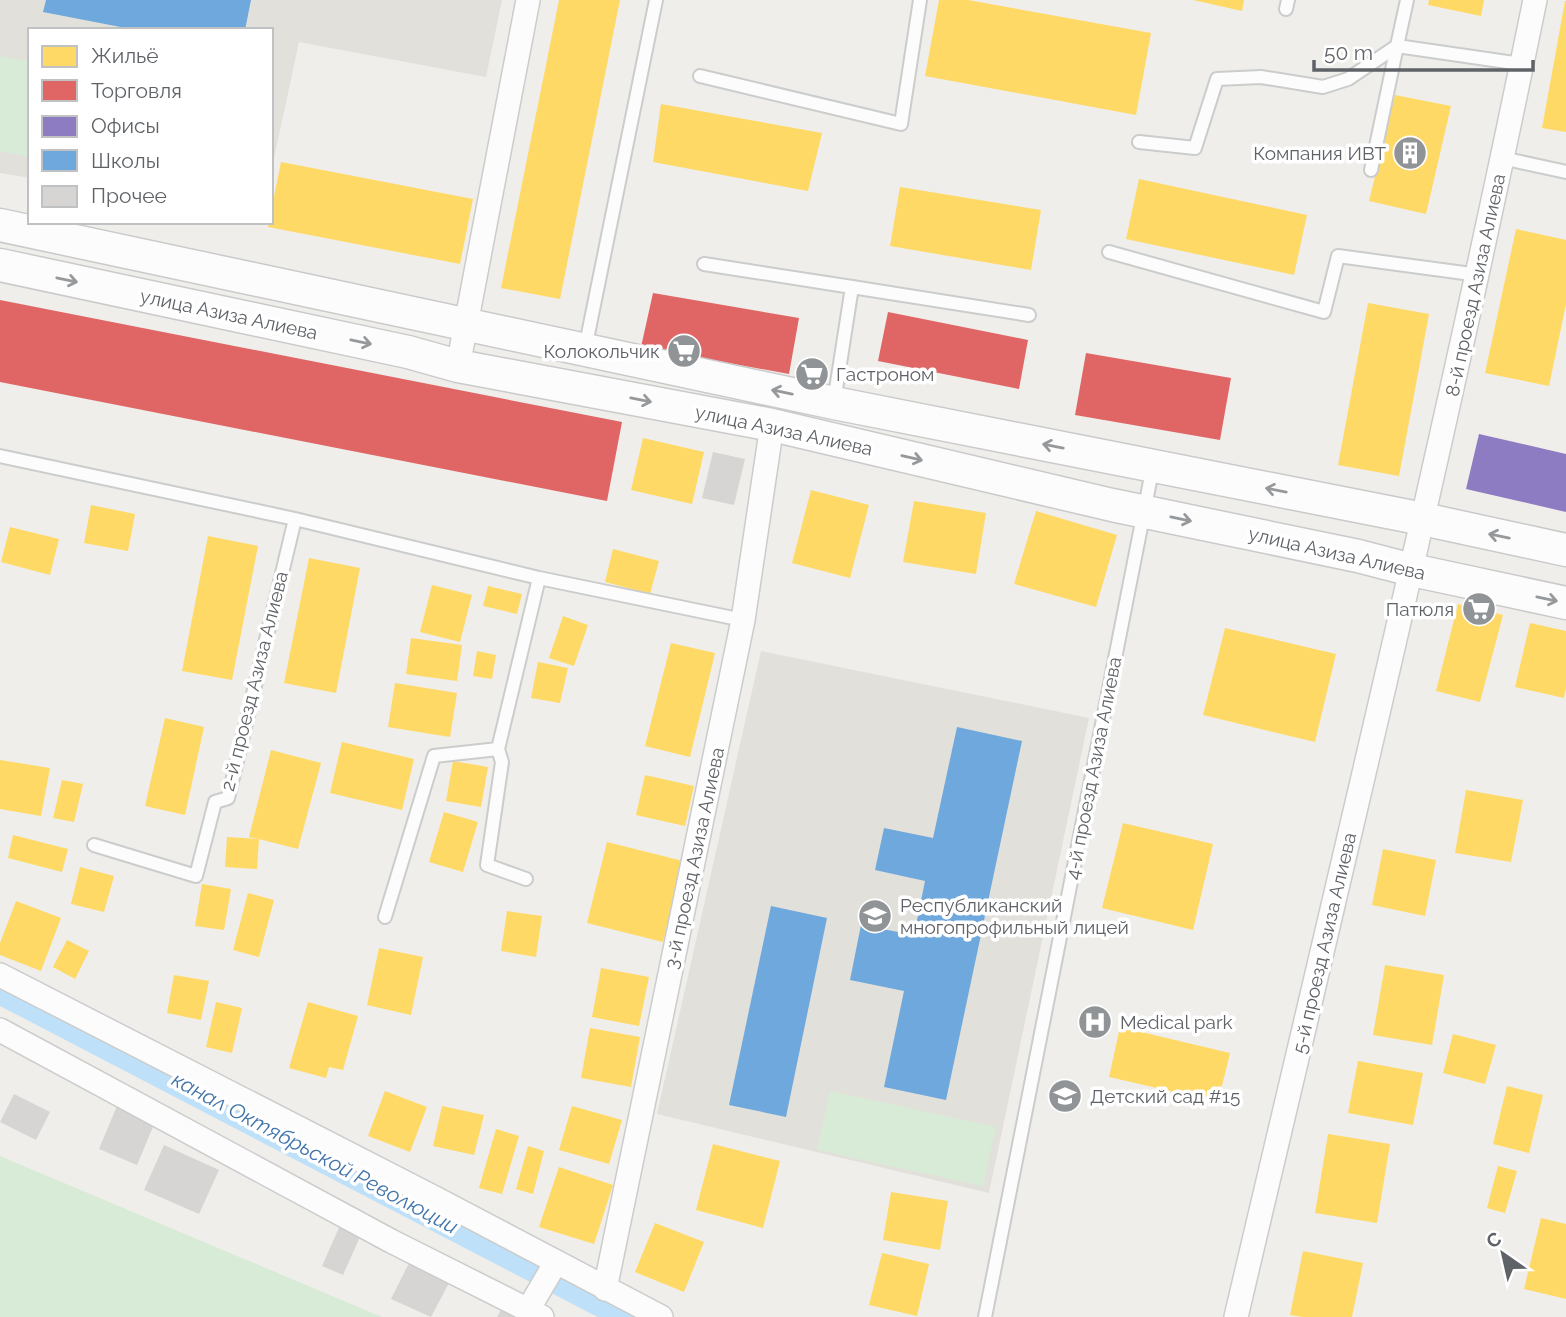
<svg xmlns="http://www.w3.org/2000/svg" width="1566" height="1317" font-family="Raleway,sans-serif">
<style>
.education{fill:#e2e0da}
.green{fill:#d8ebd6}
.homes{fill:#ffd966}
.shops{fill:#e06666}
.offices{fill:#8e7cc3}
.schools{fill:#6fa8dc}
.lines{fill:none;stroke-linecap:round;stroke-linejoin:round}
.canal{stroke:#bfe0f9;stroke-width:30}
.building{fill:#d6d5d3}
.service-casing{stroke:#cbcccc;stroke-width:16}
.minor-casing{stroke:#cbcccc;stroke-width:26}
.secondary-casing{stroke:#cacacb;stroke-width:35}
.service{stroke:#fdfcfc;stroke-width:12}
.minor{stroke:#fdfcfc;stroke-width:23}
.secondary{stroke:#fdfcfc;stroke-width:32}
.oneway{stroke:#96999c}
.labels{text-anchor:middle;stroke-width:7;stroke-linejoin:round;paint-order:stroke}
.poi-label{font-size:19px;fill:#5f6368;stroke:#fff;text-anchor:start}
.street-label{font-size:19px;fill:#5f6368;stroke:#fff}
.water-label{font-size:21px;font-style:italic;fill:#4174aa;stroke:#fff}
</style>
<rect width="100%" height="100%" fill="#efeeea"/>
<path class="education" d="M0,0H502L486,77L299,42L271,172V30H30V178L0,173Z
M761,651L1089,718L989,1193L657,1114Z"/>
<path class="green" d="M0,56L30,62V157L0,151Z
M830,1091L996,1127L983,1186L817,1150Z
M0,1156L382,1317H0Z"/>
<path class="homes" d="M559,0H620L560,299L501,288Z
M939,0H968L1151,33L1136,115L925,76Z
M1193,0H1244L1242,11Z
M1429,0H1484L1481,16L1428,5Z
M1565,1H1566V132L1542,128Z
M1395,95L1451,106L1426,214L1369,201Z
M661,104L822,133L808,191L653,162Z
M281,162L473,199L460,264L268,227L269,222H271V211Z
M1139,179L1307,215L1294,275L1126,239Z
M900,187L1041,210L1031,270L890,246Z
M1516,229L1566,240V304L1549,386L1485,373Z
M1368,303L1429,314L1399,476L1338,465Z
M643,438L704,452L692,504L631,490Z
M811,490L869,505L850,578L792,563Z
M914,501L986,513L976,574L903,562Z
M91,505L135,514L128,551L84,543Z
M1036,511L1117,535L1096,607L1014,584Z
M10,527L59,539L50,575L1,562Z
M208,536L258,546L232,680L182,671Z
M613,549L659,561L650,594L605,582Z
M309,558L360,568L336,693L284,683Z
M432,585L472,595L460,642L420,632Z
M488,586L522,594L517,614L483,606Z
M1458,604L1503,615L1480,702L1436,691Z
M563,616L588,625L574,666L549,658Z
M1530,623L1566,631V688L1564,698L1515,687Z
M1225,628L1336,654L1315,742L1203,715Z
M411,638L462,645L457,681L406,674Z
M671,643L715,653L690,757L645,746Z
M477,651L496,655L492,679L473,676Z
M538,662L568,668L560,703L531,698Z
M395,683L457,693L450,737L388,727Z
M165,718L204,727L185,815L145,806Z
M342,742L414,759L402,810L330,793Z
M271,750L321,763L298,849L259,839L257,869L225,867L227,837L259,839L249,837Z
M0,760L50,768L41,816L0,809Z
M453,761L488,767L481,807L446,801Z
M645,775L694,786L685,826L636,815Z
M62,780L83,784L74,822L53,818Z
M1466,790L1523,800L1511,862L1455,853Z
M444,812L478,822L463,872L429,862Z
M1123,823L1213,844L1193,930L1102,908Z
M13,835L68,849L62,872L8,858Z
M607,842L683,861L663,942L587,923Z
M1383,849L1436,860L1425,916L1372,905Z
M80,867L114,876L104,912L71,904Z
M202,884L231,889L224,930L195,926Z
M248,893L274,900L259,957L233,950Z
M16,901L61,918L41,971L0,955V943Z
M507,911L542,916L536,957L501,951Z
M67,940L89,951L75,979L53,967Z
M379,948L423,957L411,1015L367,1005Z
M1385,965L1444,975L1432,1045L1373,1035Z
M601,968L649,977L639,1026L592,1017Z
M174,975L209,981L201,1020L167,1013Z
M216,1002L242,1008L232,1053L206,1047Z
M308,1002L358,1016L343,1070L329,1067L326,1078L289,1068Z
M1120,1027L1230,1053L1218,1102L1109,1077Z
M590,1028L640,1037L631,1087L581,1078Z
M1453,1034L1496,1045L1485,1084L1443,1073Z
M1358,1061L1423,1073L1413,1125L1348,1113Z
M1507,1086L1543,1095L1529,1153L1493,1144Z
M385,1091L427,1107L410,1152L368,1136Z
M442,1106L484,1115L474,1155L433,1146Z
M572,1106L622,1120L609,1164L559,1150Z
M496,1129L519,1136L502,1194L479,1188Z
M1328,1134L1390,1144L1377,1223L1315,1213Z
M713,1144L780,1161L763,1228L696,1210Z
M528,1146L544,1151L533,1194L516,1189Z
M1498,1166L1517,1171L1505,1213L1487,1208Z
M559,1167L613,1185L594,1244L539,1227Z
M891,1192L948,1201L940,1250L883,1240Z
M1541,1218L1566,1224V1299L1524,1289Z
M655,1223L704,1242L684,1292L635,1272Z
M1303,1251L1363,1263L1352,1317H1303L1290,1315Z
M882,1253L929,1264L917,1316L869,1305Z"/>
<path class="shops" d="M653,293L799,318L789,374L641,347Z
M0,300L622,422L607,501L0,382Z
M888,312L1028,340L1019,389L878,361Z
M1086,353L1231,378L1220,440L1075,415Z"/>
<path class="offices" d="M1479,434L1566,454V512L1466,489Z"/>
<path class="schools" d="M46,0H251L245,30H136L43,12Z
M957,727L1022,741L946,1100L884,1087L904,991L850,980L861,925L914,935L925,881L875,870L884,828L933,838Z
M771,906L827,918L786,1117L729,1105Z"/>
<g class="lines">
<path class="canal" d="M0,989L630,1317"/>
</g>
<path class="building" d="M713,452L745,459L734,505L702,498Z
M14,1094L50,1112L36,1140L0,1122Z
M117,1106L155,1122L137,1165L99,1149Z
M164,1145L219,1170L199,1214L144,1190Z
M342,1221L363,1230L343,1275L322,1266Z
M409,1263L449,1283L431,1317L391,1299Z
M504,1304L528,1317H497Z"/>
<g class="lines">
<g class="service-casing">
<path id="service" d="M1407,0L1397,46L1521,64
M1286,9L1288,0
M700,76L901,124L920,0
M1139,142L1195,148L1217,79L1261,77L1323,87L1348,79L1397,46
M1502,158L1566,172
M1371,170L1397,46
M1109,252L1324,312L1338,256L1479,275
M704,264L852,287L834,402
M852,287L1029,315
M585,349L656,0
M0,456L295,519L539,578L743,620
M94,845L196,876L215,802L228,798L295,519
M526,879L487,865L502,762L498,749L539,578
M385,917L434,756L498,749
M985,1317L1153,466"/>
</g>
<g class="minor-casing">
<path id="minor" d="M458,366L528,0
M0,975L435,1198L661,1317
M0,1030L391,1241L542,1317
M605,1289L743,620L772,425
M528,1310L556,1262
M1236,1317C1339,879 1445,441 1535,0"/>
</g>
<g class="secondary-casing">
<path id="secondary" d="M0,225L834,403L1423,519L1566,550
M0,265L408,352L458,366L772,425L1112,505L1358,556L1412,570L1566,603"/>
</g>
<use href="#service" class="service"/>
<use href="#minor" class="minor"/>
<use href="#secondary" class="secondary"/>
</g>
<defs><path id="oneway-shaft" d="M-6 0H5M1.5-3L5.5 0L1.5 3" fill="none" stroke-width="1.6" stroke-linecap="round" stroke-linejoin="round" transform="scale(1.75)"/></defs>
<g class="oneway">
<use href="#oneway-shaft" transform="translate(67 280) rotate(12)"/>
<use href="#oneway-shaft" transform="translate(361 342) rotate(12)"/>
<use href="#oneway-shaft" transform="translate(782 392) rotate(-168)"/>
<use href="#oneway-shaft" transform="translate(641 400) rotate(11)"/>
<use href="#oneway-shaft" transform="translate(1053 446) rotate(-169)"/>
<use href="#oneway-shaft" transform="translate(912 458) rotate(13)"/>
<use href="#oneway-shaft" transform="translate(1276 490) rotate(-169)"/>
<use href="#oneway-shaft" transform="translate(1181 519) rotate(12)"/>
<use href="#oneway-shaft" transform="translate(1499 536) rotate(-168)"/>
<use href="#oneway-shaft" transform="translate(1547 599) rotate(12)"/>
</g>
<defs>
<g id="building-disc" transform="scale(1.75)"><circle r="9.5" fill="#919496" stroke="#fff"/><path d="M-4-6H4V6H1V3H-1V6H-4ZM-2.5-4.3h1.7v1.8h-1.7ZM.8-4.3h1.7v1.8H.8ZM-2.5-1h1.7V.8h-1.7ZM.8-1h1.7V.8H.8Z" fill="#fff"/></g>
<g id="supermarket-disc" transform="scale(1.75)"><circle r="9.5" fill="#919496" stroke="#fff"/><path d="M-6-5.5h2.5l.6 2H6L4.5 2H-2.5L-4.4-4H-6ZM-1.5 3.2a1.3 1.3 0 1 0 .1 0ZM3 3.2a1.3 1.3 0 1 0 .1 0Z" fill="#fff"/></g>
<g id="university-disc" transform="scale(1.75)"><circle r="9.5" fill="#919496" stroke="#fff"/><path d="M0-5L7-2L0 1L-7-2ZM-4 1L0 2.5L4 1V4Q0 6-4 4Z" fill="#fff"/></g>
<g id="hospital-disc" transform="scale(1.75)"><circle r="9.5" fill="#919496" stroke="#fff"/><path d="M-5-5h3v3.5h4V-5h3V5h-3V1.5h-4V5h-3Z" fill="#fff"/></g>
<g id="school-disc" transform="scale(1.75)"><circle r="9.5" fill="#919496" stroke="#fff"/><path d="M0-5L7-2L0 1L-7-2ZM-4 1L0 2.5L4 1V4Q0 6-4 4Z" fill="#fff"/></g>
</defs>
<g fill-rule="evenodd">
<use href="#building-disc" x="1410" y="153"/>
<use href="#supermarket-disc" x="684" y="351"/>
<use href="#supermarket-disc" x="812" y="374"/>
<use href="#supermarket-disc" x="1479" y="609"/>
<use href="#university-disc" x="875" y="916"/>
<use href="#hospital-disc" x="1095" y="1022"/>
<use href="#school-disc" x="1065" y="1096"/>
</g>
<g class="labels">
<g class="poi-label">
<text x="1386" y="160" text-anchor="end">Компания ИВТ</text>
<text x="660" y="358" text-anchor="end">Колокольчик</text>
<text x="836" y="381">Гастроном</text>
<text x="1454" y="616" text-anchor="end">Патюля</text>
<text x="900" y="912">Республиканский<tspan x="900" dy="22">многопрофильный лицей</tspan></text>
<text x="1120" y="1029">Medical park</text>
<text x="1090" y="1103">Детский сад #15</text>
</g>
<g class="street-label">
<text transform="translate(1475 285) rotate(-78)" y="7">8-й проезд Азиза Алиева</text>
<text transform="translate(229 314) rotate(12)" y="7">улица Азиза Алиева</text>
<text transform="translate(784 430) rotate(12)" y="7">улица Азиза Алиева</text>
<text transform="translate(1337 553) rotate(13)" y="7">улица Азиза Алиева</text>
<text transform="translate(254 681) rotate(-76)" y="7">2-й проезд Азиза Алиева</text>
<text transform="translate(1093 768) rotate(-79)" y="7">4-й проезд Азиза Алиева</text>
<text transform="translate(694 858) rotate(-78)" y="7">3-й проезд Азиза Алиева</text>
<text transform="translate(1324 943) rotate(-77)" y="7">5-й проезд Азиза Алиева</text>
</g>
<g class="water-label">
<text transform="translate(315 1153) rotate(28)" y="7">канал Октябрьской Революции</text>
</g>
</g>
<rect x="28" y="28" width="245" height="196" fill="#ffffff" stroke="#bfc1c3" stroke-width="2"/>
<rect x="42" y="46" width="35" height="21" fill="#ffd966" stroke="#bfc1c3" stroke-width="2"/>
<text x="91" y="63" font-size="21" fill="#5f6368">Жильё</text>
<rect x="42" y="80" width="35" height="21" fill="#e06666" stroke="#bfc1c3" stroke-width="2"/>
<text x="91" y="98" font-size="21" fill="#5f6368">Торговля</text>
<rect x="42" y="116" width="35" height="21" fill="#8e7cc3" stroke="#bfc1c3" stroke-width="2"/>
<text x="91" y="133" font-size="21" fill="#5f6368">Офисы</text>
<rect x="42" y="150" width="35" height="21" fill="#6fa8dc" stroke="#bfc1c3" stroke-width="2"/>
<text x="91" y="168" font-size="21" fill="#5f6368">Школы</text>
<rect x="42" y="186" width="35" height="21" fill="#d6d5d3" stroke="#bfc1c3" stroke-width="2"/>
<text x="91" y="203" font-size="21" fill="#5f6368">Прочее</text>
<g transform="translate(1503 1254) rotate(326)" stroke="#ffffff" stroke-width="5" paint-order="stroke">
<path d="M0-5L12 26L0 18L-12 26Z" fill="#5f6368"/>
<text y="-10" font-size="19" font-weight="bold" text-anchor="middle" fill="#5f6368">С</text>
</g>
<path d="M1314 60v10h219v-10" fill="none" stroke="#5f6368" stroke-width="3.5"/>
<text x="1324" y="60" font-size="21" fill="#5f6368" stroke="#ffffff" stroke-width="5" paint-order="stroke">50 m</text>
</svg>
